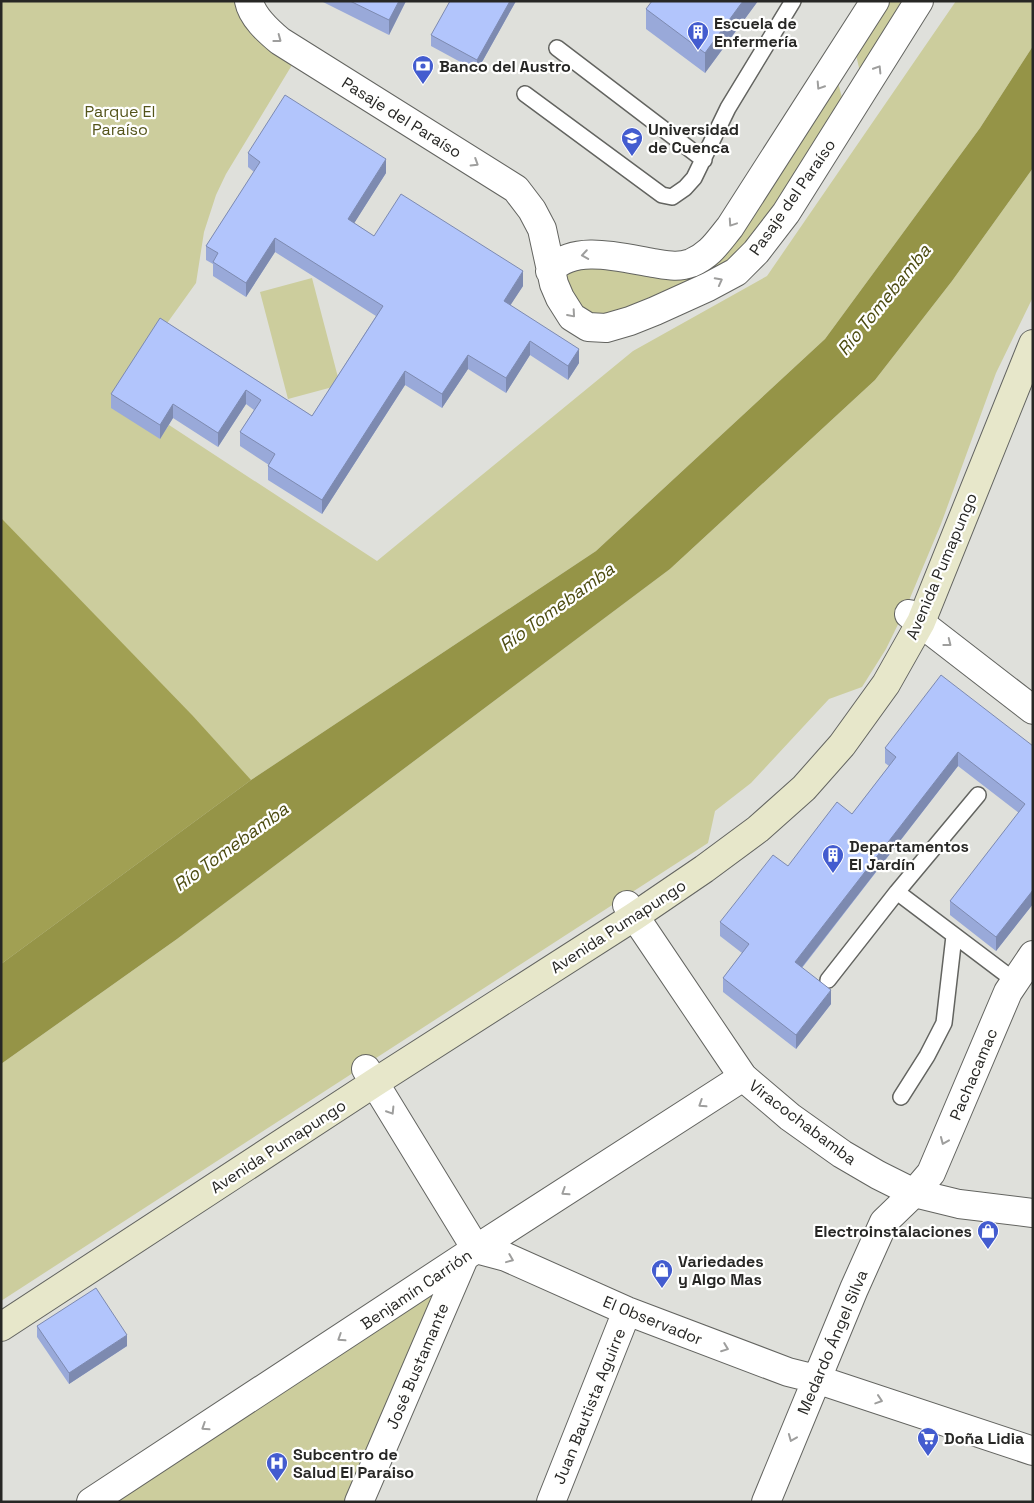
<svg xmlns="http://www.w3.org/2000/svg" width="1034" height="1503" font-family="'Space Grotesk',sans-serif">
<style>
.green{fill:#cccd9d}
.forest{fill:#a1a053}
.water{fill:#959447}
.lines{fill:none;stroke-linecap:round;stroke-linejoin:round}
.service-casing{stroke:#636460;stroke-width:18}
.minor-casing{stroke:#636460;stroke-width:30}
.tertiary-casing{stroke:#636460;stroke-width:30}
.secondary-casing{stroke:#636460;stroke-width:30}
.service{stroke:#fff;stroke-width:15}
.minor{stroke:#fff;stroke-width:28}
.tertiary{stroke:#fff;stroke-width:28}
.secondary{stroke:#e7e7ca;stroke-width:28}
.wall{fill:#99a9d9}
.shaded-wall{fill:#7d8ab0}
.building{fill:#b2c5fc;stroke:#7d8ab0}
.oneway{stroke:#9e9e9d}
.labels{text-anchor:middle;stroke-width:4.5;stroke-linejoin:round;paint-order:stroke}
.poi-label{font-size:16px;font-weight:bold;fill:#272725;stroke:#fffffe;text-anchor:start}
.park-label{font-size:16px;fill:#54541a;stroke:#fffffe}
.street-label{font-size:16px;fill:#272725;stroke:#fffffe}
.water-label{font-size:18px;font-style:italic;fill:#4c4b10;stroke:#fffffe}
</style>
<rect width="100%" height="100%" fill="#dfe0db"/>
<path class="green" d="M1,1H241L265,45L292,65L226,174L216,195L204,232L196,283L160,333L159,439L169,425L377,561L633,351L767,276L956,1H1033V46L980,128L825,339L596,551L251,780L1,964Z
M883,1H913L862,81L854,46Z
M836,75L845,109L752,247L653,306L589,320L559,271L564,265L692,269Z
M1033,168V297L996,373L941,524L905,610L886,649L862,687L829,699L751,783L715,811L708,843L1,1301V1064L177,939L670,569L875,380L952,281Z
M312,278L340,385L288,399L260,292Z
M428,1294L432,1295L435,1300L350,1502H110Z"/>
<path class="forest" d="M2,519L192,715L251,780L1,964Z"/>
<path class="water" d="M1033,46V168L952,281L875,380L670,569L177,939L1,1064V964L251,780L596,551L825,339L980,128Z"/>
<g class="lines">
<g class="service-casing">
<path id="service" d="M557,48L704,160
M525,94L662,195L672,197L685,188L694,178L728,108L793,1
M897,892L1015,981
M828,980L897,892L978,795
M901,1097L927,1056L944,1023L954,936"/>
</g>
<g class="minor-casing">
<path id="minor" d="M249,1C252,17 268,31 280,41L516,189L532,210L542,229L554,284L560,298L572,317L588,327L606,328L630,321L655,311L708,287L736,272L756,252L786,213L919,1
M550,271C572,243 623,258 653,263C666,265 678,268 691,263C710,255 717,243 730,227L875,1
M909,614L1033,710
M366,1069L476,1249L506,1257L627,1311L788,1372L816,1379L1033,1451
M91,1502L476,1249L743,1077
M359,1502L464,1258
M551,1502L627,1311
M766,1502L854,1289L884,1222L914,1193L931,1173L1008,992L1033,955"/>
</g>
<g class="tertiary-casing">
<path id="tertiary" d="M627,905L743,1077L790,1117L842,1154L878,1175L914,1193L959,1204L1033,1213"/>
</g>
<g class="secondary-casing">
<path id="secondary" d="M1,1327L374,1083L635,916L704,869L758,829L804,788L842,745L886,684L921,622L1033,344"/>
</g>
<use href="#service" class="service"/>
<use href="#minor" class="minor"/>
<use href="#tertiary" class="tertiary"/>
<use href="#secondary" class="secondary"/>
</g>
<path class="wall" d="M321,1H406L389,35Z
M516,1L477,71L431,46V35Z
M758,1L705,73L646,29V9Z
M248,153L386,173L354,223L374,236L523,286L510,305L579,363L568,380L530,355L506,393L468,369L442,408L405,385L322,514L268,480V466L269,465L240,446V432L254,410L246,404L218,447L173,418L160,439L111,408V394L160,318L312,416L376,316L275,252L246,297L213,276V264L206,260V246L254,172L248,167Z
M1033,746V904L996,951L950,915V901L1019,813L958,766L802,968L831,1004L796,1049L723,992V978L742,953L720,936V922L852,814L889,766L885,763V748Z
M37,1326L127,1346L69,1384L37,1337Z"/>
<path class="shaded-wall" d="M399,1H406L389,35V20Z
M510,1H516L477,71V60Z
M743,1H758L705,73V53Z
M386,159V173L348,233V219Z
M275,238V252L246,297V283Z
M523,271V286L504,315V301Z
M530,341V355L506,393V378Z
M579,349V363L568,380V366Z
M468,355V369L442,408V394Z
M405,371V385L322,514V500Z
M246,390V404L218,447V433Z
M173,404V418L160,439V425Z
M958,752V766L795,976V962Z
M1033,890V904L996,951V937Z
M831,990V1004L796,1049V1035Z
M127,1335V1346L69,1384V1373Z"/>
<path class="building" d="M350,1H399L389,20Z
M450,1H510L477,60L431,35Z
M652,1H743L705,53L646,9Z
M285,95L386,159L348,219L374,236L401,194L523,271L504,301L579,349L568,366L530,341L506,378L468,355L442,394L405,371L322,500L268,466L275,454L240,432L261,400L246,390L218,433L173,404L160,425L111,394L160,318L312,416L383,306L275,238L246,283L213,262L218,253L206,246L260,162L248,153Z
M941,675L1033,746V890L996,937L950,901L1025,804L958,752L795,962L831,990L796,1035L723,978L749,944L720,922L773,855L788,866L837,802L852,814L896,757L885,748Z
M96,1288L127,1335L69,1373L37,1326Z"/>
<defs><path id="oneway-chevron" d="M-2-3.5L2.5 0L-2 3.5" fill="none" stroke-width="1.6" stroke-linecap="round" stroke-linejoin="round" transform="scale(1.25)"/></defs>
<g class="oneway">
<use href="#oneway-chevron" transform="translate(278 39) rotate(37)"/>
<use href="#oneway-chevron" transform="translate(878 69) rotate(-58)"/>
<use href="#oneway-chevron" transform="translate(820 86) rotate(123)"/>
<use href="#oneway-chevron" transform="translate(475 163) rotate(32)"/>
<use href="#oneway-chevron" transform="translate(732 223) rotate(124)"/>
<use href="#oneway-chevron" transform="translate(585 255) rotate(171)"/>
<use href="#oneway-chevron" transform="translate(719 281) rotate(-28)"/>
<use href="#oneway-chevron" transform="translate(572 314) rotate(49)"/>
<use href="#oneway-chevron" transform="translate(948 643) rotate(38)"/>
<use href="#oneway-chevron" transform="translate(702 1104) rotate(147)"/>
<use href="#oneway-chevron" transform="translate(391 1111) rotate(58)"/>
<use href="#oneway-chevron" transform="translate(944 1141) rotate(113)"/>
<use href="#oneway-chevron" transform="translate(565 1192) rotate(147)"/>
<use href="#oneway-chevron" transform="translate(510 1259) rotate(22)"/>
<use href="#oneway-chevron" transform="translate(341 1338) rotate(147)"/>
<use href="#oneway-chevron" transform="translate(725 1348) rotate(21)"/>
<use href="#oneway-chevron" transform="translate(879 1400) rotate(18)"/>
<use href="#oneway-chevron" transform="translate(205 1427) rotate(147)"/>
<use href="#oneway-chevron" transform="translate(792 1438) rotate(112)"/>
</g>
<defs>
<g id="building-pin" transform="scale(1.125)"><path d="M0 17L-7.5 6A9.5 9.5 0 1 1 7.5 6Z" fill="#435ccf" stroke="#fffffe"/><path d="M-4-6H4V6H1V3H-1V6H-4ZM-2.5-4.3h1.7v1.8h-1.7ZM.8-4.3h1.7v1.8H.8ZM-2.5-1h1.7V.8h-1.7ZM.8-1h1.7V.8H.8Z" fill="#fff"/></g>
<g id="bank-pin" transform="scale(1.125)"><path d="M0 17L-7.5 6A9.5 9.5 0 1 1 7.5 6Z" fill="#435ccf" stroke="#fffffe"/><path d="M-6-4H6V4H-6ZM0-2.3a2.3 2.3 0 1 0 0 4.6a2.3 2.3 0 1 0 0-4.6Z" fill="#fff"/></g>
<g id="university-pin" transform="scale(1.125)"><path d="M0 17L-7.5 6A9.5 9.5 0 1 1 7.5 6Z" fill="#435ccf" stroke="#fffffe"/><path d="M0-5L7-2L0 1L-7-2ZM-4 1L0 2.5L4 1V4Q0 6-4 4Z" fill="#fff"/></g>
<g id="shop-pin" transform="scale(1.125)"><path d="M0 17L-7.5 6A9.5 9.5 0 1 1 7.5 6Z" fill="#435ccf" stroke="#fffffe"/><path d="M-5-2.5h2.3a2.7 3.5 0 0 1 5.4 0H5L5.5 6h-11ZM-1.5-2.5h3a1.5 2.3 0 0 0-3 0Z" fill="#fff"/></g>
<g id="supermarket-pin" transform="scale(1.125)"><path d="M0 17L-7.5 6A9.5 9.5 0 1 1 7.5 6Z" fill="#435ccf" stroke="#fffffe"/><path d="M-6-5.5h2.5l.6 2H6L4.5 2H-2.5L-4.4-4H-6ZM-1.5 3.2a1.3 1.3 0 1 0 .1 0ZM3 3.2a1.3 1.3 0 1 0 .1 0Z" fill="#fff"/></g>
<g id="hospital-pin" transform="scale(1.125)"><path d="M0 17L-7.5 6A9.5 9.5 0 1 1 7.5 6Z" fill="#435ccf" stroke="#fffffe"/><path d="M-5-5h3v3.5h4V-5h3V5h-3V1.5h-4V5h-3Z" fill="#fff"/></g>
</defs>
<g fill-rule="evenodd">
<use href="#building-pin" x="698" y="32"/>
<use href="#bank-pin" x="423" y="66"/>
<use href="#university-pin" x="632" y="138"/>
<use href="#building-pin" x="833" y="855"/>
<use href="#shop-pin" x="988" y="1231"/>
<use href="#shop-pin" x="662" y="1270"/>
<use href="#supermarket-pin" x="928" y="1438"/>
<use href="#hospital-pin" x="277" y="1463"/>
</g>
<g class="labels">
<g class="poi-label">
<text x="714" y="29">Escuela de<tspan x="714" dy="18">Enfermería</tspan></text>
<text x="439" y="72">Banco del Austro</text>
<text x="648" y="135">Universidad<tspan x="648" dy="18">de Cuenca</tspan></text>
<text x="849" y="852">Departamentos<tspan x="849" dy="18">El Jardín</tspan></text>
<text x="972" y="1237" text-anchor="end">Electroinstalaciones</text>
<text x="678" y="1267">Variedades<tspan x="678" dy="18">y Algo Mas</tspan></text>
<text x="944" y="1444">Doña Lidia</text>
<text x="293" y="1460">Subcentro de<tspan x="293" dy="18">Salud El Paraiso</tspan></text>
</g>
<g class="park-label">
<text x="120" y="117">Parque El<tspan x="120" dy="18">Paraíso</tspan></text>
</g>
<g class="street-label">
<text transform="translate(402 117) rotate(32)" y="6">Pasaje del Paraíso</text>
<text transform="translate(792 197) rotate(-55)" y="6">Pasaje del Paraíso</text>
<text transform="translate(941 566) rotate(-67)" y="6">Avenida Pumapungo</text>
<text transform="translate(618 926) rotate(-33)" y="6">Avenida Pumapungo</text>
<text transform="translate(973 1074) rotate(-67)" y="6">Pachacamac</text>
<text transform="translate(803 1122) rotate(37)" y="6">Viracochabamba</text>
<text transform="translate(278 1146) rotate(-33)" y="6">Avenida Pumapungo</text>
<text transform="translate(416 1289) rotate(-34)" y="6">Benjamín Carrión</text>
<text transform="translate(653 1320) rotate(22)" y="6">El Observador</text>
<text transform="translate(832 1342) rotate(-67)" y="6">Medardo Ángel Silva</text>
<text transform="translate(417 1366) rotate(-67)" y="6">José Bustamante</text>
<text transform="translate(589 1406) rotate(-68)" y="6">Juan Bautista Aguirre</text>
</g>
<g class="water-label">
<text transform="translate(884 300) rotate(-51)" y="6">Río Tomebamba</text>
<text transform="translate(557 607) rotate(-36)" y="6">Río Tomebamba</text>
<text transform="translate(231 847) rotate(-36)" y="6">Río Tomebamba</text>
</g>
</g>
<rect width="1034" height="1503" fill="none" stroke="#272725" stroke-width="5"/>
</svg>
